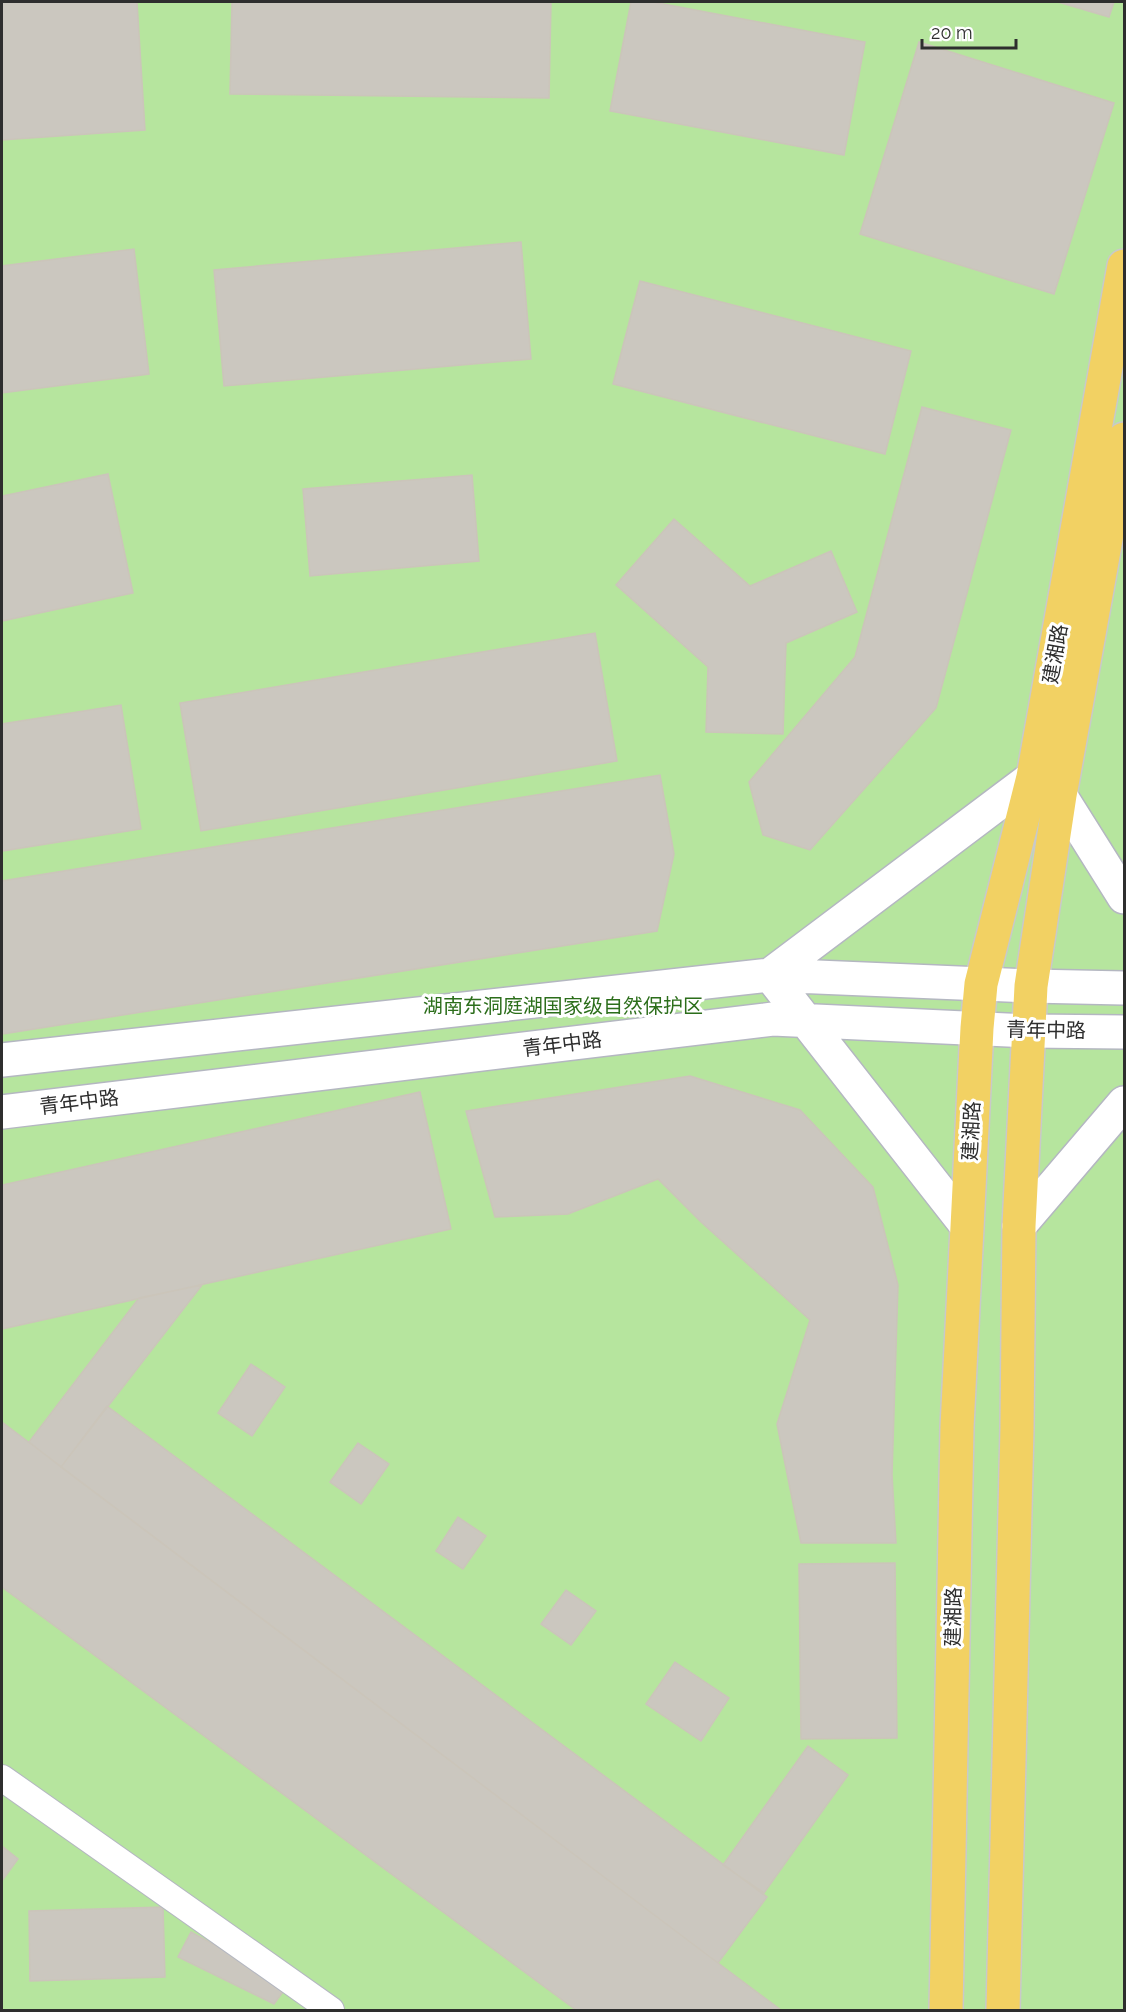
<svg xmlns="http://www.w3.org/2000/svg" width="1126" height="2012" font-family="Raleway,'Noto Sans SC',sans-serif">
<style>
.green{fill:#b6e59e}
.building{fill:#cbc7bf;stroke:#cbc5ba;stroke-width:1.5}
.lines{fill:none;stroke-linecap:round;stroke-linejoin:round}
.pedestrian-casing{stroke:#b4b7c1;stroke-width:28}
.secondary-casing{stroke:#b4b7c1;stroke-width:36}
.primary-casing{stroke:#c9c9c9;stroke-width:36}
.pedestrian{stroke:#fff;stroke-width:26}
.secondary{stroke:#fff;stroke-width:33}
.primary{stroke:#f2d163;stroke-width:33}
.labels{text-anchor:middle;stroke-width:6;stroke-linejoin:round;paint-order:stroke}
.street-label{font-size:20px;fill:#2e2e2e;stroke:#fff}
.park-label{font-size:20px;fill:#2c6e1b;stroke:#fff}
</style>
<rect width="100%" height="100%" fill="#efe9e1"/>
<path class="green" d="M2,2H1124V2010H2Z"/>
<path class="building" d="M2,2H137L145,130L2,140Z
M232,2H551L549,98L230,94Z
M631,2H653L865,42L844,155L610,111Z
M1058,2H1114L1109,17Z
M919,42L1114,103L1054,294L860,234Z
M521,242L531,359L224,386L214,270Z
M134,249L149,374L2,393V266Z
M640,281L911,351L885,454L613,384Z
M922,407L1011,430L936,708L810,850L763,835L749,782L855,657Z
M108,474L133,593L2,621V496Z
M472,475L479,561L310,576L303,489Z
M674,519L750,586L831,551L857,612L786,643L783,734L706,732L708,667L616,585Z
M595,633L617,761L201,831L180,703Z
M121,705L141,829L2,851V724Z
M660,775L674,854L657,931L2,1034V881Z
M690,1076L800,1110L873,1187L898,1285L892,1475L896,1543H801L777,1424L810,1320L701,1222L658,1179L568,1214L495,1217L466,1111Z
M420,1092L451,1229L2,1329V1185Z
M202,1285L61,1467L29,1442L139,1298Z
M251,1364L285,1387L252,1436L218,1413Z
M107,1406L767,1897L718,1963L61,1467Z
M2,1422L718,1963L781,2010H576L2,1587Z
M358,1443L389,1464L361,1504L330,1482Z
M458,1517L486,1536L463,1569L436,1551Z
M895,1563L897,1738L801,1739L799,1564Z
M566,1590L596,1611L571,1645L541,1624Z
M675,1662L729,1698L701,1741L646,1704Z
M808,1746L848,1775L764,1893L723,1865Z
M2,1846L18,1859L2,1881Z
M163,1907L165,1977L30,1981L29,1911Z
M191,1932L288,1985L274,2004L178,1957Z"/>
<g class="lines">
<g class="pedestrian-casing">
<path id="pedestrian" d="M2,1778L331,2010"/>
</g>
<g class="secondary-casing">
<path id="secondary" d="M1060,795L1124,897
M2,1060L770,975L1031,986L1124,988
M2,1112L773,1019L1029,1031L1124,1032
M966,1225L770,975L1033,777
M1019,1226L1124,1103"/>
</g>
<g class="primary-casing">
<path id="primary" d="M946,2010L957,1427L977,1028L981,984L1033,777L1124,266
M1003,2010L1017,1428L1019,1226L1031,986L1060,795L1124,439"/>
</g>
<use href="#pedestrian" class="pedestrian"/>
<use href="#secondary" class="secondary"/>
<use href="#primary" class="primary"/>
</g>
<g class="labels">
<g class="street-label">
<text transform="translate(1055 654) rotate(-80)" y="7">建湘路</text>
<text transform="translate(1046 1030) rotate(1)" y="7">青年中路</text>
<text transform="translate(562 1044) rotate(-7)" y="7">青年中路</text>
<text transform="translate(79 1102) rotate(-7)" y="7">青年中路</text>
<text transform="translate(971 1131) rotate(-87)" y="7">建湘路</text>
<text transform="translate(953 1617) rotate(-89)" y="7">建湘路</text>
</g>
<g class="park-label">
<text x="563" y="1013">湖南东洞庭湖国家级自然保护区</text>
</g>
</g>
<rect width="1126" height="2012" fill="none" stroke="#2e2e2e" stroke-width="6"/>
<path d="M922 39v9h94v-9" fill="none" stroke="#2e2e2e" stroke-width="3"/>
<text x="931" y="39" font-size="18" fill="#2e2e2e" stroke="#ffffff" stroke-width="4.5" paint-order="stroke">20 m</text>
</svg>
